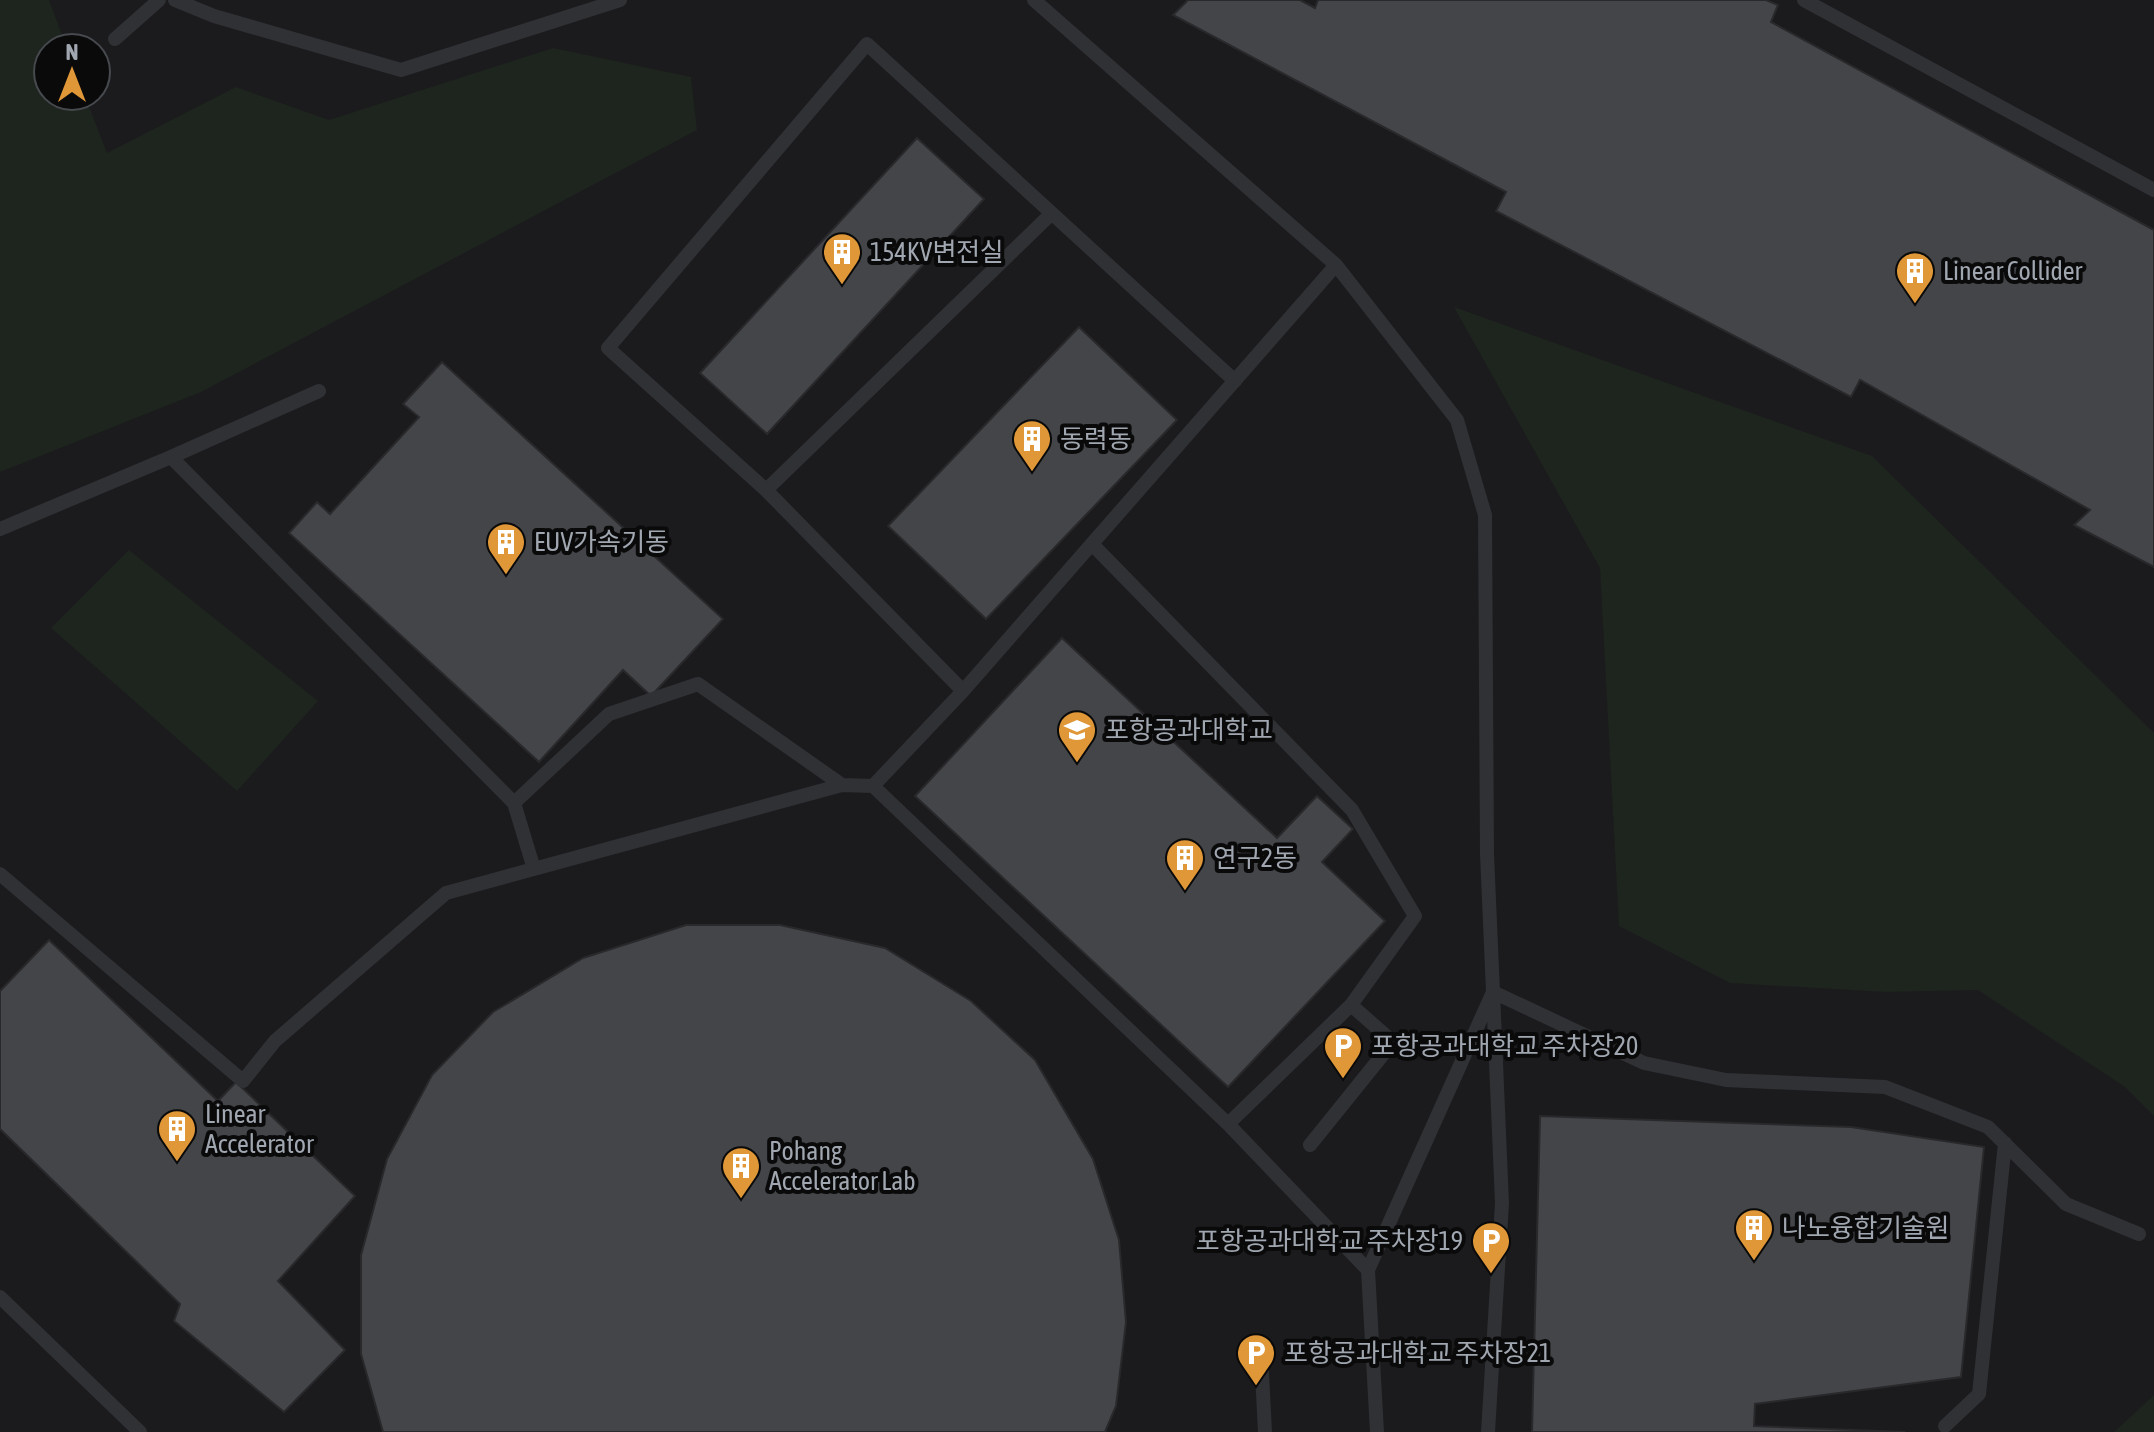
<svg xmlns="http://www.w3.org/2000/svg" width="2154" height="1432" font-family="'Asap Condensed','Noto Sans KR',sans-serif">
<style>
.built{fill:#1b1b1d;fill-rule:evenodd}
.green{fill:#1e241e}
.building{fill:#434548;stroke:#29292c;stroke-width:2}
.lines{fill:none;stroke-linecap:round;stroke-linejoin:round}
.service{stroke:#303135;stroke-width:14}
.labels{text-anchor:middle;stroke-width:8;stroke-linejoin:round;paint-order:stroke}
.poi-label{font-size:26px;fill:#a1a7b0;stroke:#0a0a0b;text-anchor:start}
</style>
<rect width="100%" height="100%" fill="#0f0f10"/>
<path class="built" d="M0,0H2154V1432H0ZM48,48H96V96H48Z"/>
<path class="green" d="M0,0H49L67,48H48V96H85L107,153L236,87L329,120L553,48L691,77L697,130L201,392L0,472Z
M1454,307L1872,456L2154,733V1116L2125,1087L1978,990L1886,992L1730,983L1619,926L1600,568Z
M129,550L318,701L237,791L51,628Z
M2154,1395V1432H2114Z"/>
<path class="building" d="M1188,0H1300L1315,8L1318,0H1766L1778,5L1771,22L2154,230V567L2074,525L2090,510L1860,380L1851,397L1496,211L1506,192L1173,15Z
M917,138L984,199L767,434L700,373Z
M1079,327L1177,420L986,619L888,526Z
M442,362L723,619L651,696L623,670L539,762L289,533L317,502L330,514L419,417L403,404Z
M1062,638L1277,838L1317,796L1353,829L1322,862L1385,921L1228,1087L915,796Z
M686,925H780L885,948L971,1001L1035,1060L1093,1159L1119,1240L1126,1322L1116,1406L1105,1432H383L361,1354V1255L387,1159L432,1075L493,1012L583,958Z
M49,940L218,1101L236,1082L355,1196L278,1281L345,1350L284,1412L174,1321L180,1304L0,1129V991Z
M1540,1116L1851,1127L1984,1147L1961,1377L1755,1404L1754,1426L1905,1432H1532Z"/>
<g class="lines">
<path class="service" d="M175,0L214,16L401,70L620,0
M1034,0L1336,265L1457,420L1485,515L1487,854L1493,992L1368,1270
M1804,0L2154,190
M115,39L159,0
M319,391L171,457L514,803
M766,490L1051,214
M0,529L171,457
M1092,544L1352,810L1415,916L1351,1005
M963,691L766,490L608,348L867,44L1235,381
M873,786L963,691L1336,265
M534,869L514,803L609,714L698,684L842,785
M0,874L243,1081L275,1041L446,893L842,785L873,786L1228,1124L1368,1270L1377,1432
M1228,1124L1351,1005L1393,1042L1310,1145
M0,1297L140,1432
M1261,1354L1265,1432
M1945,1426L1979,1394L2005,1143
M1488,1432L1502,1203L1493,992L1644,1063L1726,1080L1885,1087L1988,1127L2066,1204L2139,1234"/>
</g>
<defs>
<g id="building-pin" transform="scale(2)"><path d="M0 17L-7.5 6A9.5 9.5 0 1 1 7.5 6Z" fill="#df9738" stroke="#0a0a0b"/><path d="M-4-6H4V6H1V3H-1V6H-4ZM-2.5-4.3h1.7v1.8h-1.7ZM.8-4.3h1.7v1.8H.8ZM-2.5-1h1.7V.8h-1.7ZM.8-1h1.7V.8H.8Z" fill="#fff"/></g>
<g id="university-pin" transform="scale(2)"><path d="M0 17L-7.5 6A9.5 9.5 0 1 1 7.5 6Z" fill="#df9738" stroke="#0a0a0b"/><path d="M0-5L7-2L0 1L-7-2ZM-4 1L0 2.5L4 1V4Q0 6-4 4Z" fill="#fff"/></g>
<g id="parking-pin" transform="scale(2)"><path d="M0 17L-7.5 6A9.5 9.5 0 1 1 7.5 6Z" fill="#df9738" stroke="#0a0a0b"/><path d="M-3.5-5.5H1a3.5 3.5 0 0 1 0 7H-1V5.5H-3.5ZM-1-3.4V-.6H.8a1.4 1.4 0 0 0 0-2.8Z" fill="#fff"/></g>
</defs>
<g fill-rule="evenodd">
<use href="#building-pin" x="842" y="252"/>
<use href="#building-pin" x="1915" y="271"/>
<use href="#building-pin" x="1032" y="439"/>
<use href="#building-pin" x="506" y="542"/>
<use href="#university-pin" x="1077" y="730"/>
<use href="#building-pin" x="1185" y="858"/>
<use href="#parking-pin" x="1343" y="1046"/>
<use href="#building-pin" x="177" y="1129"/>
<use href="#building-pin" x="741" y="1166"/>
<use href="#building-pin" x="1754" y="1228"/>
<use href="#parking-pin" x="1491" y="1241"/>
<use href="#parking-pin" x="1256" y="1353"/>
</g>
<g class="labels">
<g class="poi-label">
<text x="870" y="261">154KV변전실</text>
<text x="1943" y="280">Linear Collider</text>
<text x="1060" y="448">동력동</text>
<text x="534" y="551">EUV가속기동</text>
<text x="1105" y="739">포항공과대학교</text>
<text x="1213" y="867">연구2동</text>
<text x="1371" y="1055">포항공과대학교 주차장20</text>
<text x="205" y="1123">Linear<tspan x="205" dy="30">Accelerator</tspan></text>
<text x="769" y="1160">Pohang<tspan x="769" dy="30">Accelerator Lab</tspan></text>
<text x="1782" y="1237">나노융합기술원</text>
<text x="1463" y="1250" text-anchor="end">포항공과대학교 주차장19</text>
<text x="1284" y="1362">포항공과대학교 주차장21</text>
</g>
</g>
<g transform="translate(72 72)"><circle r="38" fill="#0a0a0b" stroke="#46494d" stroke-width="2"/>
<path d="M0-6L14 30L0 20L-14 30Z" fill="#df9738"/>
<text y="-12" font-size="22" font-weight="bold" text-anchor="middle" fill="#a1a7b0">N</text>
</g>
</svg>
